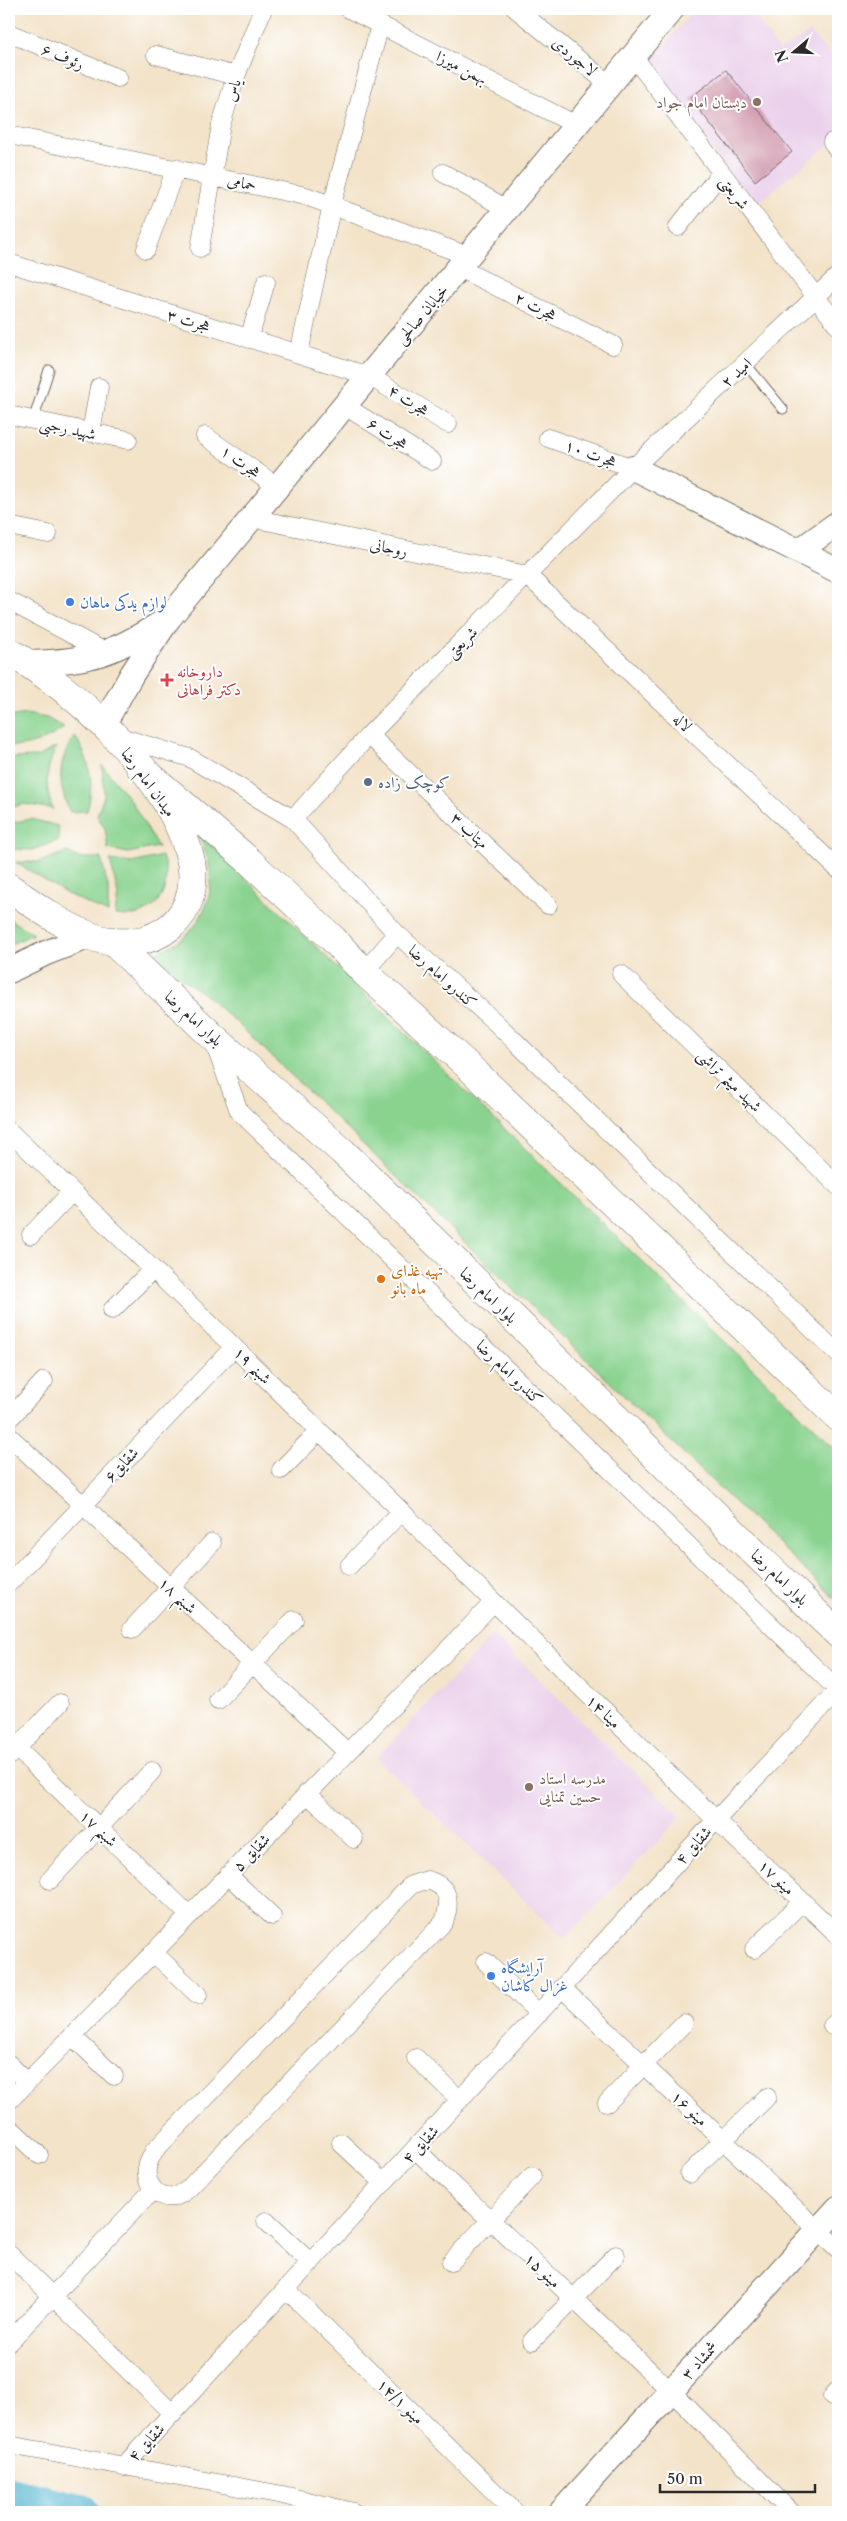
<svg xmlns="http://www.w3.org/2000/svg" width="847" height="2521" font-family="'Libre Caslon Text',Amiri,serif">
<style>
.built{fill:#ebd1eb}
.green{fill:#89d38f;stroke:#5a7f5d}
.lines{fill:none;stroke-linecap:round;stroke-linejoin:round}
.river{stroke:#51b4d0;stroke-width:38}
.building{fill:#d19baf}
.lane-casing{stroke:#716b62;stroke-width:11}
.street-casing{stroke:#716b62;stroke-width:19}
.secondary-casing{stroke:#716b62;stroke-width:26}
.primary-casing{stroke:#716b62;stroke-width:29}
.lane{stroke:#fff;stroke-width:9}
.street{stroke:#fff;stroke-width:18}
.secondary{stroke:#fff;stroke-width:24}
.primary{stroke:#fff;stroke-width:28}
.education-dot{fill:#8d6e63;stroke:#fff;stroke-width:2}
.shop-dot{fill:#3f7fe0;stroke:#fff;stroke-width:2}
.health-dot{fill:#e0444e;stroke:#fff;stroke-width:2}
.service-dot{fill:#5c6f8a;stroke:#fff;stroke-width:2}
.food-dot{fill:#e8710a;stroke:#fff;stroke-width:2}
.labels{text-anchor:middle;stroke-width:4;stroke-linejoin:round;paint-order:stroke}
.street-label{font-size:16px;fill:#2b2b2b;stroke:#fff}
.education-label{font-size:16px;fill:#785e54;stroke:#fff;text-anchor:end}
.shop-label{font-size:16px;fill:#366cbe;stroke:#fff;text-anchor:start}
.health-label{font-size:16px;fill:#be3a42;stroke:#fff;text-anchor:start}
.service-label{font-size:16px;fill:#4e5e75;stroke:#fff;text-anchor:start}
.food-label{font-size:16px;fill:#c56008;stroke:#fff;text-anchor:start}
</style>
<rect width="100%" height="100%" fill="#fff"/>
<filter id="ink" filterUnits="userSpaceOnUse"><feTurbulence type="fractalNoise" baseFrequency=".02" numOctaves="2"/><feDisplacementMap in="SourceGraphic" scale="10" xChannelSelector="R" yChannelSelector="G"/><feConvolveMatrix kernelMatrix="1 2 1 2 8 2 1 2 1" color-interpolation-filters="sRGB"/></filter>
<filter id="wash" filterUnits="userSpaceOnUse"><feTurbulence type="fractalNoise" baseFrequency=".0096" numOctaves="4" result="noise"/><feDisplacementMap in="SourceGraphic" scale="20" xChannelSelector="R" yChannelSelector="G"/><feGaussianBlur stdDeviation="1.12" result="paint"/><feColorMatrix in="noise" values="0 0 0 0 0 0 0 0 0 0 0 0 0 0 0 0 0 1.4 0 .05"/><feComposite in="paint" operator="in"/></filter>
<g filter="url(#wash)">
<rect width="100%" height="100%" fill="#f3e3c9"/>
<path class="built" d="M694,9H750L779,51L810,32L838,63V137L755,205L647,66Z
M493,1635L681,1817L564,1939L376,1758Z"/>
<path class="green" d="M26,714L47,718L64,728C48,739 29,748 9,746V717Z
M75,736C90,760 95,783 87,811L70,812C57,785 57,761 75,736Z
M56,747C46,769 44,787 53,809L24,804L9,808V758L37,757Z
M102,765L131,801L158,847L128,853L108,849L105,829L97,815L104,796Z
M31,819L58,826L59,840L32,850L9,849V823Z
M193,828L838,1451V1602L237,1023L204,994L148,955C209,938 228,879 193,828Z
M67,852L79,858H101L108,887V913L67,894L15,862H39Z
M162,856C175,892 154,921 115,915L118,894L110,860L132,863Z
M9,919L33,934L9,945Z"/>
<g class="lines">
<path class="river" d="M9,2496L81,2512"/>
</g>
<g id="blocks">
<path class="building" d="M726,70L792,152L755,181L690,98Z"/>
</g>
</g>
<g filter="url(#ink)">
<use href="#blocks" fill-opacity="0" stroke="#716b62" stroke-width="1"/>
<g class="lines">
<g class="lane-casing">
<path id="lane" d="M745,363L783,409
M33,421L49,370"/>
</g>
<g class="street-casing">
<path id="street" d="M349,9L576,125
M516,9L610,85
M9,33L118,78
M156,55L236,76
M633,56L838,326
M9,135L306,196L468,256
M832,142L838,151
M443,173L507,209
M678,227L720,174
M200,248L221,125L236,76L263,9
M146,249L176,168
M9,263L369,376L448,424
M459,268L613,345
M249,339L266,282
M299,353L332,205L380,25
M345,406L432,461
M9,415L128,440
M91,433L99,387
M205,436L278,487
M548,438L633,468
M252,518L527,575L838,869
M9,526L48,534
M9,601L107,653
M369,735L548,905
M117,736L190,758L293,819L397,934L495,1022L838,1354
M293,819L369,735L633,468L838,276
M364,972L397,934
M621,974L838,1186
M213,1040L239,1111L838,1690
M9,1131L234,1347L716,1820L838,1935
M31,1235L72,1192
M112,1310L153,1269
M9,1419L44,1381
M9,1436L347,1752
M281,1470L319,1431
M349,1566L401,1512
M9,1583L234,1347
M132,1629L212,1543
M218,1700L294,1620
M9,1741L189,1915
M9,1756L60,1703
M307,1793L354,1839
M228,1875L272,1916
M50,1880L152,1771
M427,1880C450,1886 451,1902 444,1922L187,2190C183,2192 178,2197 173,2197C158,2200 145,2183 147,2169C147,2163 152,2156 154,2151L411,1885Z
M754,1949L803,1901
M153,1952L198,1995
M486,1962L539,2014
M562,1988L838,2249
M832,2026L838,2021
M72,2036L114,2076
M416,2058L460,2100
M9,2064L27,2082
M9,2101L493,1603
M607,2103L684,2023
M9,2127L39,2155
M341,2143L384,2183
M415,2149L671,2391L791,2512
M689,2174L767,2097
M266,2221L311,2263
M9,2254L173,2414
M451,2262L532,2176
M287,2290L515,2512
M532,2341L616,2255
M9,2342L153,2190
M832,2397L838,2390
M9,2445L283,2495L353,2512
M123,2467L716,1820L838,1690"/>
</g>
<g class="secondary-casing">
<path id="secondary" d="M633,468L838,571
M800,550L838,523
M30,663C89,661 111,655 161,623
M104,724L132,674L169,618L672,9
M9,971L46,953L90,936
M561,2512L838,2208"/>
</g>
<g class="primary-casing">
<path id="primary" d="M9,652C77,690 165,774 188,850C209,917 152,959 90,936C61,925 34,905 9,887
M140,767L247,859L333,939L364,972L467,1065L838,1417
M112,941L211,1035L343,1152L838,1634"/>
</g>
<use href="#lane" class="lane"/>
<use href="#street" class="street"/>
<use href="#secondary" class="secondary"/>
<use href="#primary" class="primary"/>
</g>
</g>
<g class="education-dot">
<circle cx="757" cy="102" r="5"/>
<circle cx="529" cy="1787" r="5"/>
</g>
<g class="shop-dot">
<circle cx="70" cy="602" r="5"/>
<circle cx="491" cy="1976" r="5"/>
</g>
<path class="health-dot" d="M164.5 672.5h5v5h5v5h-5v5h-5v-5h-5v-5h5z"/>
<circle class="service-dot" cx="368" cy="782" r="5"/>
<circle class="food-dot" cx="381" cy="1279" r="5"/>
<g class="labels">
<g class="street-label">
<text transform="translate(63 56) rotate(22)" y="6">رئوف ۶</text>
<text transform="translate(575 56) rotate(39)" y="6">لاجوردی</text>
<text transform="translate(462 67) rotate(27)" y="6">بهمن میرزا</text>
<text transform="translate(232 90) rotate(-72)" y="6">یاس</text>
<text transform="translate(242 182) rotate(12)" y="6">حمامی</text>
<text transform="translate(735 192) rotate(52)" y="6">شریعتی</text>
<text transform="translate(536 306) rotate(27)" y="6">هجرت ۲</text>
<text transform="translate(421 314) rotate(-50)" y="6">خیابان صالحی</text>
<text transform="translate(189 320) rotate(17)" y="6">هجرت ۳</text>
<text transform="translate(736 372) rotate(-43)" y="6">امید ۲</text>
<text transform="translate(409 400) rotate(32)" y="6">هجرت ۴</text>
<text transform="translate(68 428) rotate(12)" y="6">شهید رجبی</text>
<text transform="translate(388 433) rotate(33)" y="6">هجرت ۶</text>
<text transform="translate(591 453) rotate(20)" y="6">هجرت ۱۰</text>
<text transform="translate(241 461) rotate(35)" y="6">هجرت ۱</text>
<text transform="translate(389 547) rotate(12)" y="6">روحانی</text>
<text transform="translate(461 642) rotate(-45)" y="6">شریعتی</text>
<text transform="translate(683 722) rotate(43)" y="6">لاله</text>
<text transform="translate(149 782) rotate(54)" y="6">میدان امام رضا</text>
<text transform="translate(470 830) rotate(43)" y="6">مهتاب ۳</text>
<text transform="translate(443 976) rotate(42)" y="6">کندرو امام رضا</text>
<text transform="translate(194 1018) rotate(43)" y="6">بلوار امام رضا</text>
<text transform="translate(730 1080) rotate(44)" y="6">شهید میثم تراشی</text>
<text transform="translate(489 1295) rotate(44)" y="6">بلوار امام رضا</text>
<text transform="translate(253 1365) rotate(45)" y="6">شبنم ۱۹</text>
<text transform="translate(510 1372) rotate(44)" y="6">کندرو امام رضا</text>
<text transform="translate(121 1464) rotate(-46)" y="6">شقایق۶</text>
<text transform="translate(780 1577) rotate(44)" y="6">بلوار امام رضا</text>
<text transform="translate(178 1595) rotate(43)" y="6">شبنم ۱۸</text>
<text transform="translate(604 1711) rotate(44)" y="6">مینا ۱۴</text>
<text transform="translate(99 1828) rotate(44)" y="6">شبنم ۱۷</text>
<text transform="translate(693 1845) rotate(-48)" y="6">شقایق ۴</text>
<text transform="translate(251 1852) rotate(-46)" y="6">شقایق ۵</text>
<text transform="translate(777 1877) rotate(43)" y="6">مینو ۱۷</text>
<text transform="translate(690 2108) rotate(43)" y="6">مینو ۱۶</text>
<text transform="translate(420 2144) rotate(-47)" y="6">شقایق ۴</text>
<text transform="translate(543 2270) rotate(43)" y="6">مینو ۱۵</text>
<text transform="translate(699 2360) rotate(-48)" y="6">شمشاد ۳</text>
<text transform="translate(401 2401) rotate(44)" y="6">مینو ۱۴/۱</text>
<text transform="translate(146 2442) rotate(-47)" y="6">شقایق ۴</text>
</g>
<g class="education-label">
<text x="747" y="108">دبستان امام جواد</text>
<text x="539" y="1784" text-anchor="start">مدرسه استاد<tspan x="539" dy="18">حسین تمنایی</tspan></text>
</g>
<g class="shop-label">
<text x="80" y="608">لوازم یدکی ماهان</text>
<text x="501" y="1973">آرایشگاه<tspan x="501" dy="18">غزال کاشان</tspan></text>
</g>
<g class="health-label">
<text x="177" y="677">داروخانه<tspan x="177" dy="18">دکتر فراهانی</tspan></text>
</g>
<g class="service-label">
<text x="378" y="788">کوچک زاده</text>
</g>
<g class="food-label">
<text x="391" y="1276">تهیه غذای<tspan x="391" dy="18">ماه بانو</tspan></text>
</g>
</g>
<rect width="847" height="2521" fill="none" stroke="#fff" stroke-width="30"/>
<g transform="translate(794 52) rotate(251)" stroke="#ffffff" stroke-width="4" paint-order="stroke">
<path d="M0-4L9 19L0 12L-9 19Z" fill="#2b2b2b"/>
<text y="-8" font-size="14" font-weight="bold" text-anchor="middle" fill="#2b2b2b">N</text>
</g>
<path d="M660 2484v8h155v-8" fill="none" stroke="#2b2b2b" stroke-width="2.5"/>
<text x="667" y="2484" font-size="15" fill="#2b2b2b" stroke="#ffffff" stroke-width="4" paint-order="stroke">50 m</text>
</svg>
